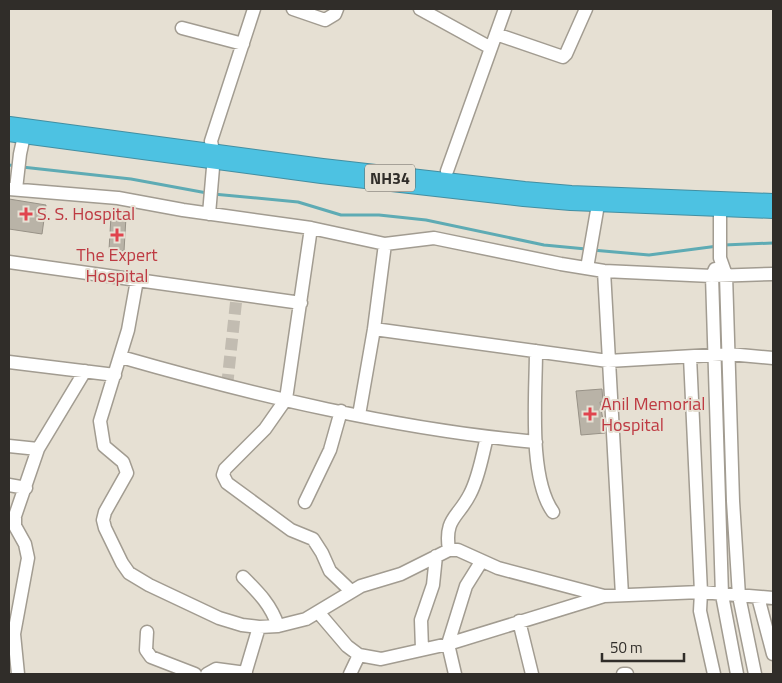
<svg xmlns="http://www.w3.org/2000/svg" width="782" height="683" font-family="'Titillium Web',sans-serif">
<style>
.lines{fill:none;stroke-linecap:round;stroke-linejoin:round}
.stream{stroke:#5eabb4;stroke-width:3}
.building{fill:#b9b3a7;stroke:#989287}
.street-tunnel{stroke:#c2bcb1;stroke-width:12;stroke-dasharray:12 6;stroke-linecap:butt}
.street-casing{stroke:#a29c91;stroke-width:15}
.highway-casing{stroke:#438ea1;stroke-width:26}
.street{stroke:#fff;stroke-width:12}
.highway{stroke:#4dc2e2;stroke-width:24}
.health-dot{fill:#e0444e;stroke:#e6e0d3;stroke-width:2}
.labels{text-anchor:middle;stroke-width:4;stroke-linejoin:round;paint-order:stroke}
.shield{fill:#e6e0d3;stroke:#67635c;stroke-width:1}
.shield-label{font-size:16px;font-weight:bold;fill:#302d29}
.health-label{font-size:18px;fill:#be3a42;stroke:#e6e0d3;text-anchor:start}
</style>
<rect width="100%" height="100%" fill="#e6e0d3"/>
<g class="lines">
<path class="stream" d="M9,165L16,166
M22,167L131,179L207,193
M213,194L298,202L341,215H379L426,220L544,245L586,249
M724,245L773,243
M592,250L649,255L718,246"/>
</g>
<path class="building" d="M9,199L46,205L42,234L9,229Z
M111,216L126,217L124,251L109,250Z
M602,389L603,402H600L605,433L581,435L576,391Z"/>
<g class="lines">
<path class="street-tunnel" d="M227,386L237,293"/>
<g class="street-casing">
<path id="street" d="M293,9L325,20L335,14L337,9
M420,9L491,48
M182,28L243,44
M496,34L563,57L566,54L586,9
M447,171L505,9
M9,189L118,198L183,210L311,228L385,244L434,238L561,264L604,271L712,276L773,274
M16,189L20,154L25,131
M720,203V258L726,275L733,501L739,596L755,674
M209,214L214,156L211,141L254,9
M311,228L286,399L265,429L225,469L223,475L227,483L291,530L313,539L322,553L330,571L351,591
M9,262L301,303
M587,268L599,199
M715,269L712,276L722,595L737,674
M604,271L622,595
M137,280L128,330L100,421L104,446L123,462L127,473L105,512L103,520L105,528L122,563L129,573L149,585L219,618L242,625L259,627L278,626L306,619L361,586L401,574L449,550H458L498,568L604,596
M374,329L608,361L729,354L773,358
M536,351C536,394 528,477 553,512
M121,357C257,396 396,429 536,442
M9,362L115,375
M359,415L374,329L385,244
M9,446L38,449
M9,485L26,488
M305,502L330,450L341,411
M449,550C444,518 458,518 470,494C479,477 482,456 487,437
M243,577C259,593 271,605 278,626
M758,597L773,654
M318,612L347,646L359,655L381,659L448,644L604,596L701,592L690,357
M519,621L532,674
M147,632L146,650L151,657L195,674
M422,649L421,620L433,585L436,556
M18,674L14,634L28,558L25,544L15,526V516L38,449L85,371
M207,674L216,669L246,673
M245,674L259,627
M350,674L359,655
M455,674L448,644L466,586L481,562
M623,674H627
M714,674L700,611L701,592L773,598"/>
</g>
<g class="highway-casing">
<path id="highway" d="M9,129L322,171L524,194L571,198L773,206"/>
</g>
<use href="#street" class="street"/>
<use href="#highway" class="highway"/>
</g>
<g class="health-dot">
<path d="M23.5 206.5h5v5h5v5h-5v5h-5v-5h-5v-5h5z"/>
<path d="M114.5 227.5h5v5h5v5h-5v5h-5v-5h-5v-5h5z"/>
<path d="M587.5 406.5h5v5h5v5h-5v5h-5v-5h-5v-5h5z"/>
</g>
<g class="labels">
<rect class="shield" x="365" y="164.5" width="50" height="27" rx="4"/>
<g class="shield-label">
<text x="390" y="184">NH34</text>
</g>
<g class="health-label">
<text x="37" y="220">S. S. Hospital</text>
<text x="117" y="261" text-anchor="middle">The Expert<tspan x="117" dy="21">Hospital</tspan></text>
<text x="601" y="410">Anil Memorial<tspan x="601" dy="21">Hospital</tspan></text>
</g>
</g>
<rect width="782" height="683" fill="none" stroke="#302d29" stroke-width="20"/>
<path d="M602 653v8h82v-8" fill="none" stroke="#302d29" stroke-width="2.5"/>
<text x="610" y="653" font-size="15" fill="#302d29" stroke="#e6e0d3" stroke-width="4" paint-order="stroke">50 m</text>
</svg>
